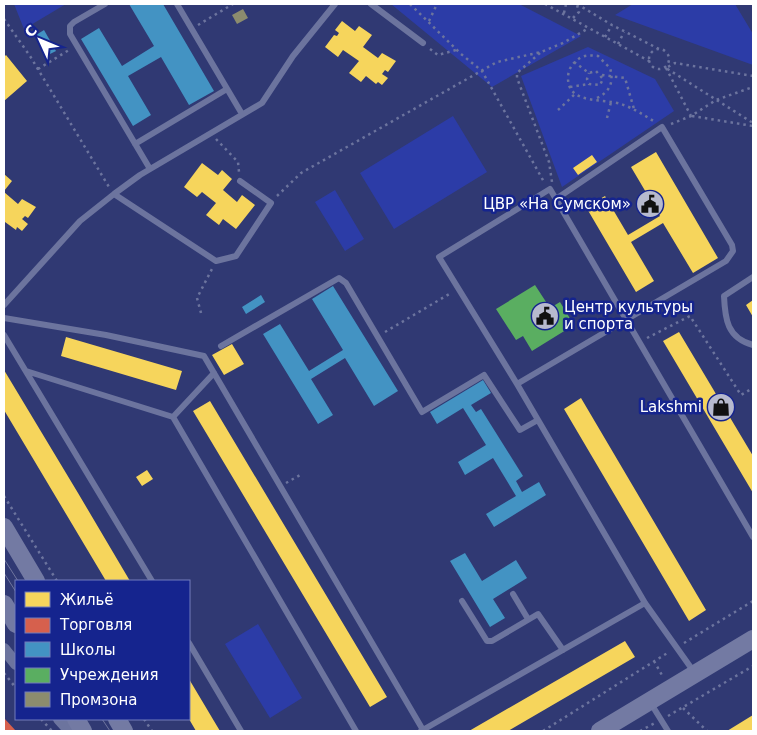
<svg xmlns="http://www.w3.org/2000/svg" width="757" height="735" font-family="'DejaVu Sans',sans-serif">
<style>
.green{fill:#2c3ca7}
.homes{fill:#f6d55c}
.shops{fill:#d6604d}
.schools{fill:#4393c3}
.public{fill:#5aae61}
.industry{fill:#8c8c6e}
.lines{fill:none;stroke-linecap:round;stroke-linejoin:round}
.path{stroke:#6c749e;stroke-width:2.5;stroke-dasharray:2.5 4;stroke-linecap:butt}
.lane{stroke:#6c749e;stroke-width:6}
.street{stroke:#6c749e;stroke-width:12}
.secondary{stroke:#737aa3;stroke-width:18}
.tram{stroke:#6f759e;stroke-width:1}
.labels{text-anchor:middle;stroke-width:5;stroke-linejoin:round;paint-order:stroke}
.poi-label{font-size:15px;fill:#fff;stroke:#15248e;text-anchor:end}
</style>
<rect width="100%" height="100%" fill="#303973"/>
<path class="green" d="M14,4H66L24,29Z
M391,4H519L581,36L492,87Z
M633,4H735L753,34V65L615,15Z
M588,47L655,79L674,111L562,187L521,76Z
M453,116L487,172L394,229L360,173Z
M335,190L364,239L345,251L315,202Z
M258,624L302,698L270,718L225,644Z"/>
<path class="homes" d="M342,21L355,31L359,26L372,35L363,47L378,58L382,53L396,61L388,72L385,70L382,74L388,78L382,85L378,82L376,84L366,76L361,82L349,73L359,61L343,50L338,57L325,47L334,35L337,36L339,33L335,30Z
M6,55L27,81L4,101V57Z
M656,152L718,258L693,273L663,223L631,242L654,281L636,292L586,207L605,196L628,235L660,216L631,167Z
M592,155L597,162L578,175L573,168Z
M202,163L218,175L222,170L232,179L223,190L237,202L242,195L255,205L236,229L223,219L219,225L206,215L216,203L202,192L197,197L184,187Z
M4,174L12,181L4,191Z
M4,192L18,204L22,199L36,207L28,218L25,216L22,219L28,224L22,231L17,227L16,230L5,222L4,224Z
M753,300V317L746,305Z
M679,332L753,456V493L663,341Z
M66,337L182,371L176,390L61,356Z
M232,344L244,364L224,375L212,355Z
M4,370L78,493L130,581H106L4,410Z
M581,398L706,610L689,621L564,409Z
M210,401L387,697L370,707L193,411Z
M147,470L153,479L142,486L136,477Z
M625,641L635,657L508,731H469Z
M189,679L214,721L220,731H196L189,719Z
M753,715V731H727Z"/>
<path class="shops" d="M4,718L16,731H4Z"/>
<path class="schools" d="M129,4H163L214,91L189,105L161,57L128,76L151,115L133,126L81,39L99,28L122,66L154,46Z
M44,30L56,51L48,55L36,35Z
M333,286L398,391L374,406L345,358L311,379L333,415L318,424L263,334L280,324L309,371L343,350L312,299Z
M261,295L265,302L246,314L242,307Z
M483,380L491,393L471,405L476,412L481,409L523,476L516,481L522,492L539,482L546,495L494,527L486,514L516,496L493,458L465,475L458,462L486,445L463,408L437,424L430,412Z
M465,553L482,581L516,560L527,578L493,599L505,618L490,627L450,561Z"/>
<path class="public" d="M535,285L550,308L560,302L574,325L532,351L523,336L516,340L496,309Z"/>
<path class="industry" d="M243,9L248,18L237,24L232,15Z"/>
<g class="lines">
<path class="path" d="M410,4L461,54L482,71L544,182
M545,4L649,61
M577,4L612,25L659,49
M564,13L566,4
M573,18L579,12L577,5
M4,19L30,56L109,187
M429,21L437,4
M198,25L233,4
M605,37L612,25
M618,44L624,32
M430,49L438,55L456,50
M649 59a10 10 0 1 1 20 0a10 10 0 1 1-20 0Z
M540,53L517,73V78L549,162L552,182
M574,62L589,73L596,71L603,79L600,85L589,84L587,79L589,73
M666,68L691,116
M38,69L69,50
M602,75L625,78L634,109
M753,76L675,63L666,68L753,123
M570,87L589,84
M597,98C610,92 614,82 610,68L598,56C589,55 582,55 576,61C571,65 568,71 568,78C568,105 603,98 621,104C633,108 644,115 655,122
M558,110L575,94
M692,116L753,126
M607,118L611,102
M671,124L691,116L716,100L753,87
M216,139L238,162L239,172
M277,196L301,173L497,62L541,52L563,43L589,28
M201,313L197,298L213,267
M385,332L451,293
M647,338L690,316L741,395L753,388
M286,483L300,475
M4,496L57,581
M684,643L753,601
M654,661L663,677
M4,673L16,688
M683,708L707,731
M668,716L753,666
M41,719L52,731
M144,719L152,731
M543,731L669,652
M640,731L655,723"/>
<path class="lane" d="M105,4L74,22L70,26V34L150,169
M177,4L242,114
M371,4L423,43
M135,144L227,89
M114,194L216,261L236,256L271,203L240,181
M753,277L724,296C725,319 727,338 753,345
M4,305L80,221L114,194L140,175L262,103L293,56L335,4
M4,318L106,335L204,356L423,730
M4,335L152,581
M221,346L339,278L346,283L422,412L484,375L520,430L538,420
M26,371L173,417L214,373
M517,384L726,261L733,251L732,245L662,127L556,199
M173,417L356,731
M513,594L528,619
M462,601L487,641H492L538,614L563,650
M189,643L241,731
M694,672L645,603L517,384L439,257L550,189L753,537
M650,702L668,731
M421,731L645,603"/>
<path class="street" d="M4,649L16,664
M59,719L70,731"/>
<path class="secondary" d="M4,527L36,581
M4,604L16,624
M76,719L83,731
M117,719L124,731
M600,731L753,639"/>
<path class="tram" d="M4,559L18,581
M4,573L16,592
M102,719L110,731"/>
</g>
<defs>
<g id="civic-disc" transform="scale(1.4375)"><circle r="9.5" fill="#b7bace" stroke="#15248e"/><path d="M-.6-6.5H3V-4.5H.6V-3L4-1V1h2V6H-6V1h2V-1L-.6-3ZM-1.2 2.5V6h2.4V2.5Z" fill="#111"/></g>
<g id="shop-disc" transform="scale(1.4375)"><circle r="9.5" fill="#b7bace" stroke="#15248e"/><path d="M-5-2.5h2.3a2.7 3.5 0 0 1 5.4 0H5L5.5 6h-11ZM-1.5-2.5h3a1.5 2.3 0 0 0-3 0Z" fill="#111"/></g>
</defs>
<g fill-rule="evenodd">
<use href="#civic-disc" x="650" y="204"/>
<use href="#civic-disc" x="545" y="316"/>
<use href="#shop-disc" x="721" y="407"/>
</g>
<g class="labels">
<g class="poi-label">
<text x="631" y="209">ЦВР «На Сумском»</text>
<text x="564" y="312" text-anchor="start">Центр культуры<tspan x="564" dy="17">и спорта</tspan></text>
<text x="702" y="412">Lakshmi</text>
</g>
</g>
<rect width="757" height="735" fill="none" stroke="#ffffff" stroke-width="10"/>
<rect x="15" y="580" width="175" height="140" fill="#15248e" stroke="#737cbb"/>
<rect x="25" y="592" width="25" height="15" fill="#f6d55c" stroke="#737cbb"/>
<text x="60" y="605" font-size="15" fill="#ffffff">Жильё</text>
<rect x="25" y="618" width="25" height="15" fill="#d6604d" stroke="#737cbb"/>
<text x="60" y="630" font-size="15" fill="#ffffff">Торговля</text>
<rect x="25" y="642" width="25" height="15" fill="#4393c3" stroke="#737cbb"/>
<text x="60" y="655" font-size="15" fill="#ffffff">Школы</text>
<rect x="25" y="668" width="25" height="15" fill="#5aae61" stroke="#737cbb"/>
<text x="60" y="680" font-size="15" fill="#ffffff">Учреждения</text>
<rect x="25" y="692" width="25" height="15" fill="#8c8c6e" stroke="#737cbb"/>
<text x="60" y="705" font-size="15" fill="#ffffff">Промзона</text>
<g transform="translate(40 40) rotate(314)" stroke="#15248e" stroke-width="4" paint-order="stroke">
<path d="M0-4L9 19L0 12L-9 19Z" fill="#ffffff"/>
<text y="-8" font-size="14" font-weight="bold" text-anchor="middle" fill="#ffffff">С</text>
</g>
</svg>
